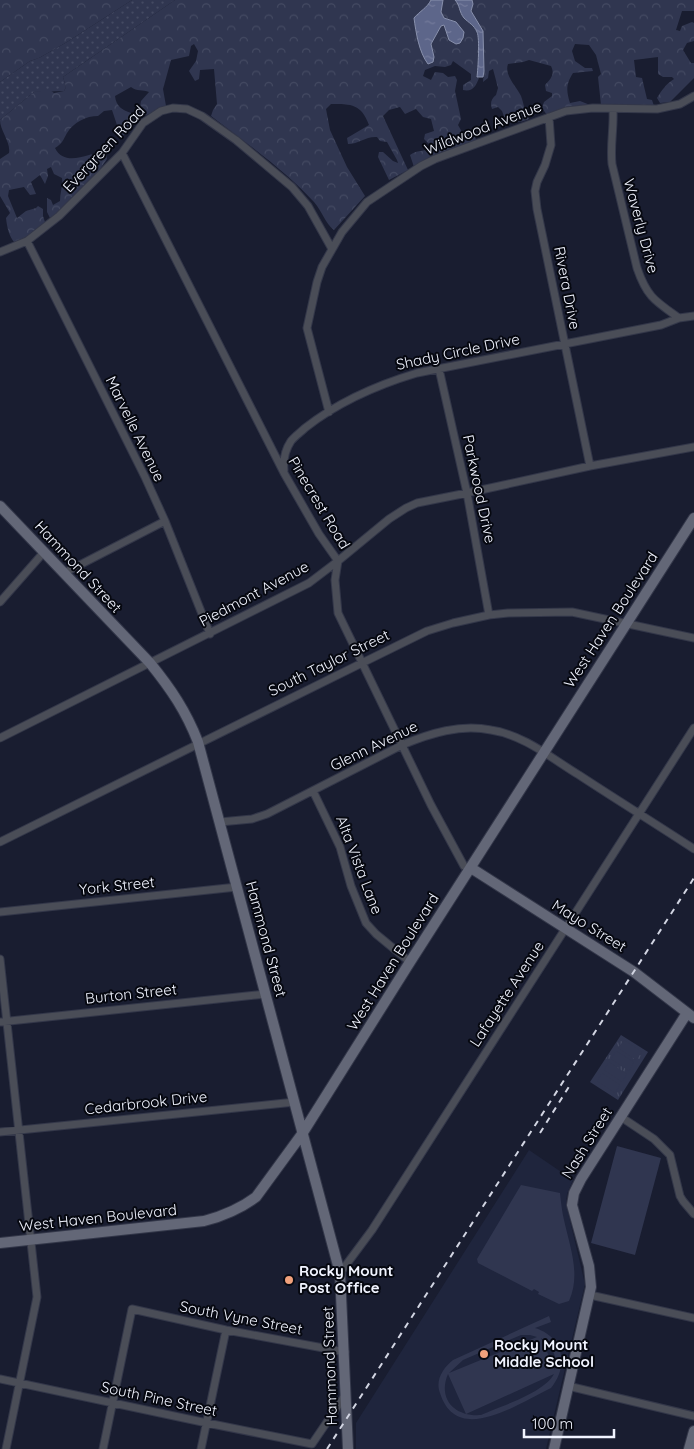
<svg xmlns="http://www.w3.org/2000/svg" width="694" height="1449" font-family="Quicksand,sans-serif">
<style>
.built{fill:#1f253d}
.grass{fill:url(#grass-dots)}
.forest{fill:url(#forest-crowns)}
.park{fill:url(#park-tufts)}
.pitch{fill:#303650;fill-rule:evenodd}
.water{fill:url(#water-ripples);stroke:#8991ad}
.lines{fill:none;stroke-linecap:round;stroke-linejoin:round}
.street-casing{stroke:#333749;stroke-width:9}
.secondary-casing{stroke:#333749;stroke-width:12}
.street{stroke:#4a4d57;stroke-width:7}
.secondary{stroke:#636777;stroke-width:10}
.rail{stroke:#d2d5e2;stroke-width:2;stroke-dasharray:6 6;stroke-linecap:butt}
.poi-dot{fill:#f1a17c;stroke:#060810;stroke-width:2}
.labels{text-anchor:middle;stroke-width:4;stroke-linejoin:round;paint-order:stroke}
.street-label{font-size:15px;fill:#f1f4ff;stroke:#060810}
.poi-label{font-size:15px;font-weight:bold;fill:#f1f4ff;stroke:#060810;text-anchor:start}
</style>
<defs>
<pattern id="grass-dots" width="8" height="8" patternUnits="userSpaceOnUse" patternTransform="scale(1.25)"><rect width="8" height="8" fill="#303650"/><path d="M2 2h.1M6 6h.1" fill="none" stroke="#444a62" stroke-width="1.8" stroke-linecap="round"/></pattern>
<pattern id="forest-crowns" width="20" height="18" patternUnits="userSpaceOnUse" patternTransform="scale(1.25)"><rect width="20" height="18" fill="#303650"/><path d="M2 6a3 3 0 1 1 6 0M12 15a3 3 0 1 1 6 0" fill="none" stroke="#444a62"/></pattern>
<pattern id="park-tufts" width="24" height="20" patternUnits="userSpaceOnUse" patternTransform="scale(1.25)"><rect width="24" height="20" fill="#303650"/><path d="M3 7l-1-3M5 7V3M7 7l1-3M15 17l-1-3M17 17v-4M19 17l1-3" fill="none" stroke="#444a62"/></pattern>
<pattern id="water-ripples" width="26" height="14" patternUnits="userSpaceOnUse" patternTransform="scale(1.25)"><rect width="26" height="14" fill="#5d668a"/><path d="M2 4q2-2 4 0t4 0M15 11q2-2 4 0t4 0" fill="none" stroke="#757c9c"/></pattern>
</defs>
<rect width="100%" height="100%" fill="#191d30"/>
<path class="built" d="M529,1150L573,1180L567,1194L566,1204L585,1284L546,1449H356V1423Z"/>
<path class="grass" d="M132,0H175L63,77L66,87L64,91L34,92L0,120V82L30,61L39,58L67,42Z"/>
<path class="forest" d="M0,0H132L67,42L39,58L30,61L0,82Z
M175,0H431C427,8 420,11 414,18L416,33L425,60L434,57L431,44L441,26L444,25L449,40L456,44L460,43L451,20L444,18L441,12L443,0H455C460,5 459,12 464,18C469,23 474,25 477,32C480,38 478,69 477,77L479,78C476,86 473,92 463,90V85L471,80V74L453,61L451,65L445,67L435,66L425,70L423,76L431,80L435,72L443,73L448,77L455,76L457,80L455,91L461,119L458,125L462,132L467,131L474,134L476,140L435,156L414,167L410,155C416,150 425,152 432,147L424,139L425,134L434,131L431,119L423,117L416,109L405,114L400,107L389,110L383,116L408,170L389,180L378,157L379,152H383L393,161L398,163L397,160L387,142L380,141L377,137C366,136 359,144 348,144L347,138L369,125C361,104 352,104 331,104L326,109L330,130L347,167L365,196L334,230C325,223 322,211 314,202C286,171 245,142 211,116L213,110L217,104L214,69L200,70L199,79L195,81L189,71L196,61L198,51L194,44L191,46L189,56L171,60L163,89L166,106C156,108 147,120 139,113L141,101L149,92C143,89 137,92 131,87L115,96C116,106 122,110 131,113L129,129L123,136L120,134L112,110L104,111L98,116C86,116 74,122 67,133C63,140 63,143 55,148C65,168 89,153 106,151L107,159L96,175L58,215L50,218L47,212V198L51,200L53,205L60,201C60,193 63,186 62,178L54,174L51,167L47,169L48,176L45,184L40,175L31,182L36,194L30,195L24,187L9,190L8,196L17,218L26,211L36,208L38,206L43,209V216L45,222L38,230L15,243C9,237 7,227 6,218L10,213L0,196V159L9,153C11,142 0,131 0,120L34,92L50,90L54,93L64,91L66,87L63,77Z
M472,0H694V11H682L676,30L680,31L682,26L692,22L694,23V41L687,43L683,50L691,63H694V78L670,102L660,103L657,98C662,90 666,84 674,79L672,77H663L658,74V57L634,60L636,77L642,78L647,99L652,100L654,106L601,105L598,77L601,74L596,55L589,45L575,44L572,51L575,61L585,68H592L593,71L573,73C566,84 566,90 570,103L580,101L590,105L558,110L547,115L542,108L544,102L552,96V93L546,91L545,85C551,79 555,74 551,66L529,60L523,62L508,64C504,75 516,86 521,96C524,104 524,111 529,119C521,123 513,123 505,119L502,111L498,107L492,109C490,103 491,99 496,95L498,88L493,69L489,71L488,78L483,82L484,71L483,31L471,11L473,4Z"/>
<path class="park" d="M621,1035L648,1052L618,1100L590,1082Z"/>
<path class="pitch" d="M624,1040L642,1052L636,1060L618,1048Z
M616,1051L634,1062L629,1071L611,1059Z
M609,1062L627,1074L622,1082L604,1070Z
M602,1073L620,1085L615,1093L597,1081Z
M617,1146L661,1158L635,1255L591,1243Z
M521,1185L560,1193C561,1202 562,1212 564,1220C570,1247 581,1275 569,1301L559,1304L538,1294L539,1292L534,1289L532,1291L478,1263L477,1259Z
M549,1316L551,1322L535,1328C564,1337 569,1366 551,1388C519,1403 457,1447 440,1393C435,1380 443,1368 453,1360ZM521,1335H530L537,1337L449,1373L463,1360ZM541,1338C552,1345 558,1357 555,1370ZM448,1374L466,1414L554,1374C544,1393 501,1406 481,1415C456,1417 437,1400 448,1374Z"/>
<path class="water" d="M431,0H443L441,12L444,18L456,22L464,32L463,38L460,43L456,44L449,40L444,25L441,26L431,44L434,57L433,62L428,64C419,52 416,33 414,18C420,11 427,8 431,0Z
M455,0H472L473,4L471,11L483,31L484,71L483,77H477C478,69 480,38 477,32C474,25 469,23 464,18C459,12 460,5 455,0Z"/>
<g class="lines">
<g class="street-casing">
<path id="street" d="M613,110C614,128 610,145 612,164L637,268C647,297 655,301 679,318
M549,117L551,145L545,165L537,182L535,191L537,209L590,466
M122,153L284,473L319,534L338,561L335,580L338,613L431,805L464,866L471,868
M27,241L145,477L165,521L210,634
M0,252L27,241L59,216L122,153L143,123L161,111L173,108L187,109L202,116L236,140L292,187L308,206L332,249
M439,369L467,493L489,615
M329,412L307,328L317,282L322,267L342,232L367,202L421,166L435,159L566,111L593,108L657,109L680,104L694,96
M284,470C283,459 285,450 291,441C295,436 301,432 305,428C338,402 377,385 417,373L661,325L679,318L694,316
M64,573L165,521
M0,602L44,552
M0,738L309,583L338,561L389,519L406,508L417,503L467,493L590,466L694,447
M313,791L340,847L351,886L366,923L376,934L410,962
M220,822L252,819L267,814L402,745C431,733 460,724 491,730C524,735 551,758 579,775C617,800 656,824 694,849
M0,842L362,663L427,631L453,623L489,615L508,613L572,612L694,638
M0,912L237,887
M0,959L37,1297L6,1449
M0,1022L266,994
M621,1117L654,1139L670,1155L680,1196L683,1201L694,1214
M0,1132L295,1102
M340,1273L372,1230L694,728
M590,1295L694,1318
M0,1379L207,1423L312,1444L346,1394
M568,1386L694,1416
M103,1449L132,1309L226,1330L345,1352
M201,1449L226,1330"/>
</g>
<g class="secondary-casing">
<path id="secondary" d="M0,506L150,663C171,689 186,711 198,742L340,1273L348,1449
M471,868L634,972L694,1018
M0,1243L204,1221C223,1216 240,1209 256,1197L302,1134L410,962L694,518
M554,1449L591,1287L589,1266L572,1205L574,1193L581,1179L687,1013
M689,1449L694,1431"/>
</g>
<use href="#street" class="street"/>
<use href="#secondary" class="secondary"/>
<path class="rail" d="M540,1133L570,1085
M327,1449L694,878"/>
</g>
<g class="poi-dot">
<circle cx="289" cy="1280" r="5"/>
<circle cx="484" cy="1354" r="5"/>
</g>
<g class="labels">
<g class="street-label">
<text transform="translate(483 128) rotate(-21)" y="5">Wildwood Avenue</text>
<text transform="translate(104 149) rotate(-47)" y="5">Evergreen Road</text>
<text transform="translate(641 226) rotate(75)" y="5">Waverly Drive</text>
<text transform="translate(567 288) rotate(79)" y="5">Rivera Drive</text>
<text transform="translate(458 352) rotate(-12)" y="5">Shady Circle Drive</text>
<text transform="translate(135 429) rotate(64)" y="5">Marvelle Avenue</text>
<text transform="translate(479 489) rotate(78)" y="5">Parkwood Drive</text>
<text transform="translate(319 503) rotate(59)" y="5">Pinecrest Road</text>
<text transform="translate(78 567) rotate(47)" y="5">Hammond Street</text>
<text transform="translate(254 594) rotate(-28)" y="5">Piedmont Avenue</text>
<text transform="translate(611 620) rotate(-57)" y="5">West Haven Boulevard</text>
<text transform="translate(329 663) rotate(-26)" y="5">South Taylor Street</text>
<text transform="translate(374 746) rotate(-26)" y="5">Glenn Avenue</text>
<text transform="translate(359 865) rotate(69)" y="5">Alta Vista Lane</text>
<text transform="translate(117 886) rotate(-6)" y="5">York Street</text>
<text transform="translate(589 926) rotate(32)" y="5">Mayo Street</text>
<text transform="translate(266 939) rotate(75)" y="5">Hammond Street</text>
<text transform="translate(393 962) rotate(-58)" y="5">West Haven Boulevard</text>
<text transform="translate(131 994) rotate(-6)" y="5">Burton Street</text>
<text transform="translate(507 994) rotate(-57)" y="5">Lafayette Avenue</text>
<text transform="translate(146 1103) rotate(-6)" y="5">Cedarbrook Drive</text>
<text transform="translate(587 1143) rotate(-58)" y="5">Nash Street</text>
<text transform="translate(98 1218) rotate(-6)" y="5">West Haven Boulevard</text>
<text transform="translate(241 1318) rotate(11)" y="5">South Vyne Street</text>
<text transform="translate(330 1366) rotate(-92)" y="5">Hammond Street</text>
<text transform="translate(159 1399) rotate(12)" y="5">South Pine Street</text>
</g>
<g class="poi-label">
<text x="299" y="1276">Rocky Mount<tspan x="299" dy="17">Post Office</tspan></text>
<text x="494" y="1350">Rocky Mount<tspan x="494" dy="17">Middle School</tspan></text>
</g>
</g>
<path d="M524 1429v8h90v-8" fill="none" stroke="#f1f4ff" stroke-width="2.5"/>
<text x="532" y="1429" font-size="15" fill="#f1f4ff" stroke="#060810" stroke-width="4" paint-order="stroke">100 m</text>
</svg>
